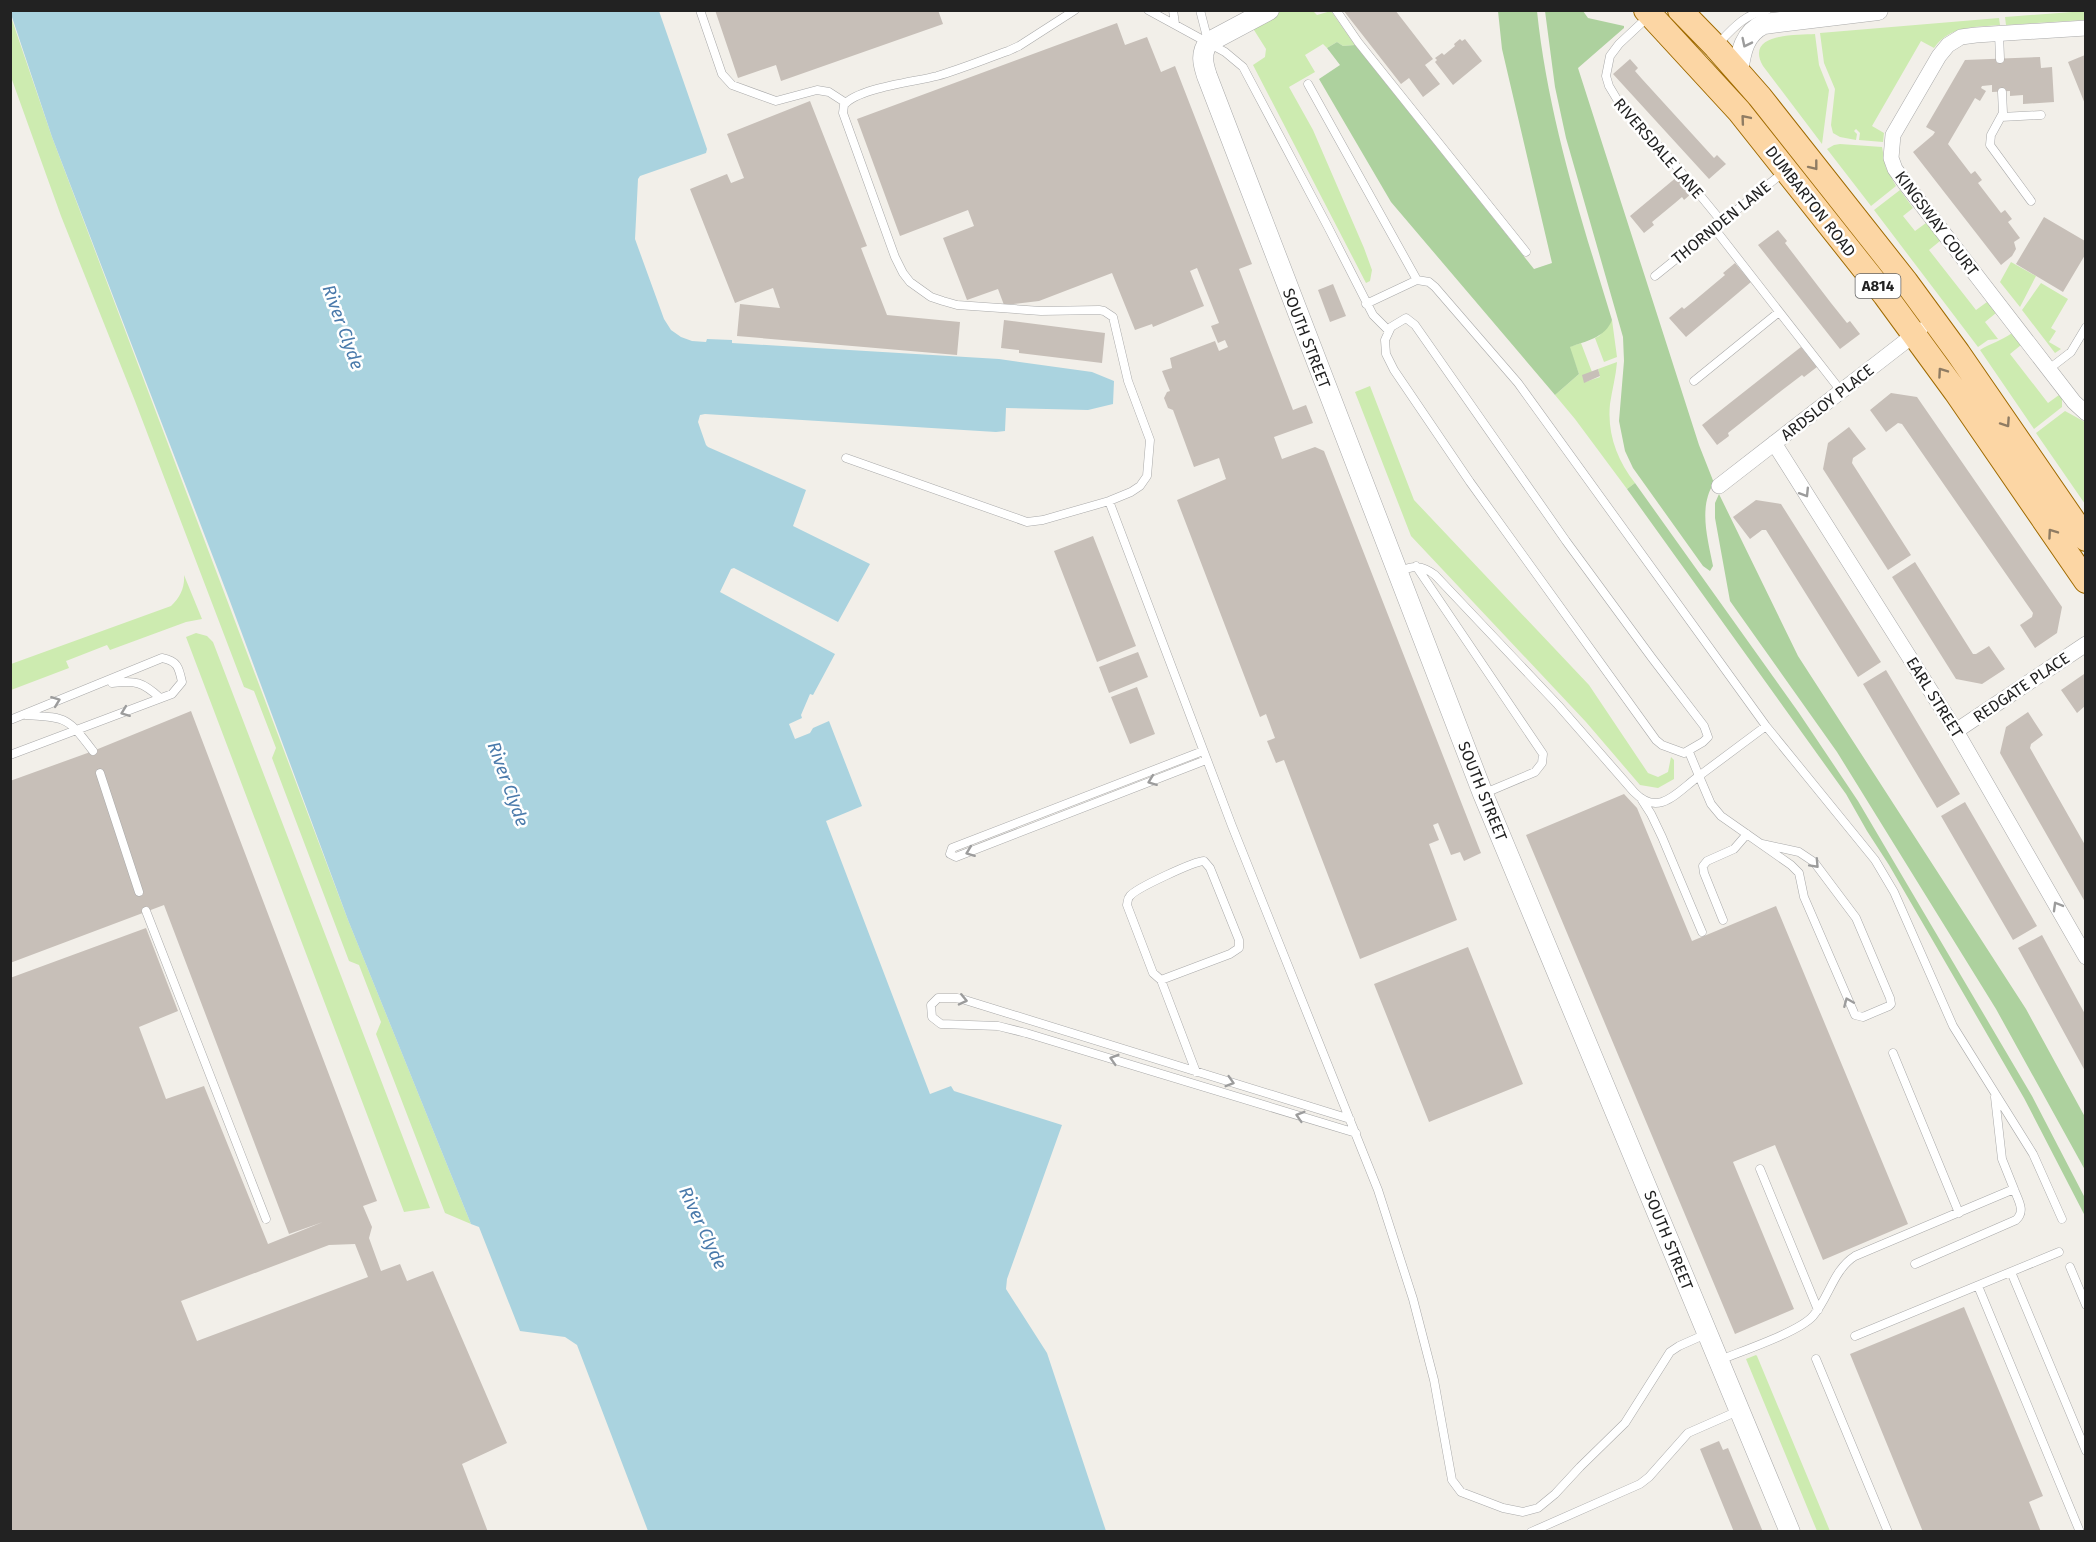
<svg xmlns="http://www.w3.org/2000/svg" width="2096" height="1542" font-family="'Fira Sans',sans-serif">
<style>
.grass{fill:#cdebb0}
.forest{fill:#add19e}
.water{fill:#aad3df}
.building{fill:#c7bfb8;fill-rule:evenodd}
.lines{fill:none;stroke-linecap:round;stroke-linejoin:round}
.service-casing{stroke:#a9a9a9;stroke-width:9}
.minor-casing{stroke:#a9a9a9;stroke-width:16}
.tertiary-casing{stroke:#a9a9a9;stroke-width:21}
.primary-casing{stroke:#a06b00;stroke-width:26}
.service{stroke:#fff;stroke-width:8}
.minor{stroke:#fff;stroke-width:15}
.tertiary{stroke:#fff;stroke-width:20}
.primary{stroke:#fcd6a4;stroke-width:24}
.oneway{stroke:#9c9c9c}
.oneway2{stroke:#8f7c63}
.labels{text-anchor:middle;stroke-width:5;stroke-linejoin:round;paint-order:stroke}
.shield{fill:#fff;stroke:#646464;stroke-width:1.5}
.shield-label{font-size:15px;font-weight:bold;fill:#222}
.street-label{font-size:16px;fill:#222;stroke:#fff}
.water-label{font-size:18px;font-style:italic;fill:#4a7aab;stroke:#fff}
</style>
<rect width="100%" height="100%" fill="#f2efe9"/>
<path class="grass" d="M1242,11H1313L1317,15L1331,11L1355,45L1343,46L1337,42L1327,48L1323,44L1305,55L1315,72L1289,87L1313,130L1364,248L1372,270L1370,281L1366,283L1253,65L1265,57L1266,49Z
M2086,11L2085,20L2006,25L2005,17Z
M10,14L52,137L348,920L471,1224L445,1213L376,1034L381,1022L359,965L349,961L272,758L276,748L254,691L244,687L135,401L61,216L11,77Z
M1999,18L2000,25C1975,27 1949,26 1934,48L1921,41L1872,126L1884,133L1883,142L1859,140L1860,133L1856,129L1854,131L1857,134L1856,140L1840,137L1833,133L1831,125L1835,89L1824,63L1820,33Z
M1815,34L1819,65L1829,90L1822,144L1763,66C1744,33 1797,35 1815,34Z
M1840,144L1882,147L1886,168L1896,186L1871,206L1827,149L1834,145Z
M1900,190L1913,208L1903,216L1915,231L1926,223L1940,241L1929,250L1976,310L1987,302L1996,313L1985,322L1998,339L1988,340L1978,347L1874,210Z
M2011,262L2036,276L2020,307L2000,282Z
M2041,283L2068,299L2051,328L2056,331L2049,342L2061,349L2055,353L2022,310Z
M1612,320L1617,357L1604,362L1595,338L1599,336Z
M2012,333L2021,345L2010,354L2048,403L2059,395L2062,399V407L2034,429L1980,350C1991,343 2001,341 2012,333Z
M1581,343L1592,372L1585,382L1600,377L1598,369L1617,362C1616,376 1612,390 1610,404C1607,433 1617,460 1635,483L1627,489L1575,419L1555,395L1579,374L1569,347Z
M1370,386L1414,500L1589,685L1648,773L1658,777L1668,772L1671,757L1674,760V779L1658,788L1640,785L1586,722L1411,536L1355,392Z
M2065,411L2085,422V504L2036,433Z
M184,575L202,619L186,622L110,650L107,645L66,661L69,668L11,690V664L171,606C180,598 185,587 184,575Z
M196,633L207,636L213,642L430,1208L404,1212L186,637Z
M1756,1355L1757,1356L1830,1531H1817L1746,1359Z"/>
<path class="forest" d="M1498,11H1537C1548,117 1581,218 1612,320C1605,338 1586,341 1570,347L1579,374L1555,395L1391,202L1319,79L1340,65L1327,48L1337,42L1343,46L1355,45L1534,269L1552,263L1502,49Z
M1545,11H1583L1588,18L1624,26V28L1578,68L1699,445L1714,483C1698,507 1708,540 1713,566L1710,571L1703,566L1633,468L1625,451L1619,421L1624,361L1623,337L1566,138L1555,87Z
M1635,483L1799,713L1858,801L2032,1096L2085,1198V1216L2024,1098L1889,865L1867,831L1846,794L1627,489Z
M1719,494L1798,656L2026,1009L2085,1117V1170L1996,1009L1837,752L1730,601L1715,518V503Z"/>
<path class="water" d="M10,11H659L707,149L706,153L640,176L638,179L635,239L664,319L671,330L681,337L692,341L706,342L707,339L732,340V343L999,359L1092,372L1114,381L1113,404L1088,410L1006,408L1005,431L996,432L705,414L700,415L698,422L706,445L708,447L806,490L793,526L870,564L838,622L734,568L731,569L720,592L835,654L813,695L810,694L801,715L802,718L789,724L795,739L810,733L813,728L829,721L862,806L826,821L930,1094L951,1086L954,1091L1062,1125L1007,1279L1006,1289L1047,1353L1106,1531H648L577,1345L565,1337L520,1331L479,1227L471,1224L348,920L228,596L52,137Z"/>
<path class="building" d="M715,10H938L943,24L781,81L776,65L738,78Z
M1343,10H1395L1433,59L1425,65L1440,84L1423,97L1409,78L1401,84Z
M1117,23L1125,45L1147,37L1161,72L1175,66L1252,264L1239,269L1293,410L1306,405L1313,423L1274,437L1282,459L1315,447L1324,451L1481,853L1464,861L1460,852L1451,855L1438,823L1433,825L1439,840L1429,844L1457,920L1360,959L1284,760L1276,763L1267,741L1275,738L1266,714L1260,717L1177,500L1226,479L1219,458L1194,467L1173,410L1168,408L1164,398L1167,392L1170,391L1162,371L1172,368L1170,358L1215,341L1219,351L1228,347L1225,340L1218,343L1211,326L1219,323L1197,268L1190,271L1204,306L1153,327L1152,324L1135,330L1112,273L1039,301L1004,305L998,289L967,300L943,238L974,226L968,210L900,236L857,119Z
M1460,39L1462,41L1465,39L1482,61L1453,85L1435,62L1437,60L1435,58L1442,53L1444,55L1455,46L1454,44Z
M2085,55V104L2068,62Z
M2040,57L2041,68L2052,67L2054,102L2023,104V95L2010,96V91L1992,92V85L1982,86L1981,88L1986,91L1980,101L1975,98L1948,144L1971,174L1975,171L1982,180L1978,183L2001,213L2005,210L2012,219L2008,222L2020,238L2014,242L2016,249L2012,256L2001,265L1913,152L1933,135L1935,132L1926,127L1965,60Z
M1630,59L1638,68L1635,71L1642,79L1714,158L1717,155L1726,164L1709,179L1613,74Z
M810,101L867,246L861,248L887,315L960,322L957,355L737,336L740,304L780,308L773,288L735,303L690,189L727,174L731,183L744,178L727,134Z
M1678,176L1692,193L1684,200L1682,197L1675,203L1652,222L1654,225L1644,233L1630,216Z
M2044,217L2085,241V255L2063,292L2016,264Z
M1778,230L1787,241L1785,243L1831,303L1847,323L1850,321L1860,334L1840,349L1758,245Z
M1735,263L1751,282L1686,337L1669,318L1682,307L1684,309L1694,301L1725,275L1723,273Z
M1333,284L1346,316L1330,322L1318,290Z
M1004,320L1105,333L1102,363L1019,353V350L1001,348Z
M1801,347L1817,367L1804,377L1802,375L1781,391L1728,433L1729,436L1717,445L1702,425Z
M1598,369L1600,376L1584,383L1582,375Z
M1891,393L1917,397L2062,607L2057,633L2035,648L2020,625L2032,617L2033,613L1902,424L1898,423L1886,432L1870,410Z
M1849,427L1866,449L1853,458L1852,463L1911,555L1888,570L1823,469L1828,443Z
M1756,500L1781,504L1881,662L1858,677L1766,530H1762L1750,539L1733,517Z
M1093,536L1136,646L1097,662L1054,551Z
M1915,562L1973,654H1976L1989,646L2005,669L1982,684L1956,679L1892,577Z
M1138,652L1148,677L1109,693L1099,667Z
M1886,670L1960,794L1937,808L1863,684Z
M2084,674L2085,675V706L2077,713L2061,690Z
M1137,687L1155,734L1130,744L1111,697Z
M191,711L377,1201L363,1206L372,1227L369,1238L381,1271L400,1264L407,1281L433,1271L507,1443L462,1464L488,1532H10V978L146,928L178,1011L139,1027L166,1099L204,1086L268,1244L323,1222L289,1234L164,905L10,963V781L93,751ZM355,1244L368,1277L197,1341L181,1301L329,1245Z
M2028,712L2043,735L2031,744L2030,748L2085,845V902L2000,753L2006,727Z
M1624,794L1637,808L1692,941L1776,906L1908,1224L1823,1260L1775,1145L1733,1162L1794,1309L1735,1334L1526,835Z
M1965,802L2037,926L2013,940L1941,816Z
M2042,935L2085,1014V1071L2018,948Z
M1468,947L1523,1084L1429,1122L1374,984Z
M1964,1307L2043,1496L2029,1502L2041,1532H1923L1850,1354Z
M1719,1441L1723,1450L1728,1448L1763,1532H1734L1700,1449Z"/>
<g class="lines">
<g class="service-casing">
<path id="service" d="M700,10L722,74L732,85L776,101L817,90L829,92L846,103
M1148,10L1225,52L1243,67L1328,227L1373,315L1388,330
M1173,10L1175,24
M1200,10L1208,41
M1336,10L1358,42L1526,252
M1649,16L1619,44L1610,56L1606,76L1609,86L1618,101L1672,161L1722,222
M1999,33L2000,59
M1718,44C1733,28 1745,14 1767,10
M1308,84L1417,280L1366,304
M2002,92L2003,113L1991,135L1990,145L2031,201
M2001,117L2041,115
M1714,228L1841,391
M1655,276L1785,171
M1417,280L1429,282L1435,287L1518,383L1766,726L1875,860L1894,892L1953,1026L2033,1154L2062,1219
M1406,318L1415,325L1566,541L1652,658L1704,726L1708,737L1703,742L1684,753L1662,745L1656,740L1470,482L1394,370L1386,354L1385,340L1391,327Z
M2049,369L2071,352L2086,327
M1694,381L1779,312
M846,458L1027,522L1043,520L1109,501L1131,492L1140,486L1147,476L1150,440L1128,381L1113,317L1104,311L1099,310L1041,311L957,305L943,301L931,297L910,282L903,273L895,257L843,113L844,105C858,88 914,82 937,76C961,69 985,59 1008,51L1019,46L1075,10
M1109,501L1232,826L1378,1190L1413,1299L1434,1380L1452,1480L1461,1492L1503,1508L1523,1512L1538,1508L1555,1494L1580,1467L1625,1423L1670,1352L1679,1346L1706,1334
M1416,566L1543,754L1542,763L1535,772L1485,793
M1398,572C1414,565 1422,565 1435,575L1558,705L1634,792C1659,818 1677,792 1699,776L1689,752
M112,683C135,680 143,682 160,698
M26,715C68,718 67,717 93,751
M10,720L162,658C178,661 179,668 182,682L172,694L10,755
M1203,751L952,848L950,854L956,857L1206,760
M100,773L139,892
M1642,800L1651,814L1662,837L1702,932
M1762,844L1799,852L1814,862L1856,918L1890,998L1891,1004L1889,1006L1863,1017L1855,1015L1804,897L1799,873L1791,865L1721,816L1711,804L1699,776L1766,726
M146,911L266,1219
M1723,920L1704,873L1703,866L1707,861L1734,849L1747,834
M1161,980L1230,954L1239,948V940L1210,868L1204,861C1195,861 1136,888 1130,896C1127,899 1128,901 1127,905L1153,973L1161,980L1196,1072
M1893,1053L1959,1213
M1995,1097L2002,1159L2014,1189
M1350,1119L965,1000L957,998H938L931,1005L932,1017L941,1024L998,1026L1026,1033L1356,1133
M1760,1169L1818,1310
M2070,1267L2086,1305
M2011,1272L2086,1451
M1978,1286L2080,1532
M1855,1336L2059,1252
M1816,1359L1888,1532
M1720,1360C1742,1351 1799,1332 1813,1316C1829,1298 1833,1270 1855,1256L2014,1189C2018,1200 2026,1211 2016,1220L1915,1264
M1531,1532L1640,1484L1649,1477L1688,1433L1738,1411"/>
</g>
<g class="minor-casing">
<path id="minor" d="M2086,28L1976,35L1961,37L1948,45L1939,56L1893,135L1891,158L1895,169L1905,183L2074,402L2086,413
M1774,443L1956,731L2086,957
M1719,486L1920,330
M1956,731L2086,644"/>
</g>
<g class="tertiary-casing">
<path id="tertiary" d="M1269,10L1209,42C1200,53 1203,64 1207,76L1483,794L1790,1532
M1738,71C1741,52 1744,33 1764,24L1878,10"/>
</g>
<g class="primary-casing">
<path id="primary" d="M1646,10L1739,111L1885,295L1956,392L2086,581
M1680,10L1716,47L1760,97L1906,282L1958,353L2086,539"/>
</g>
<use href="#service" class="service"/>
<use href="#minor" class="minor"/>
<use href="#tertiary" class="tertiary"/>
<use href="#primary" class="primary"/>
</g>
<defs><path id="oneway-chevron" d="M-2-3.5L2.5 0L-2 3.5" fill="none" stroke-width="1.6" stroke-linecap="round" stroke-linejoin="round" transform="scale(1.5)"/></defs>
<g class="oneway">
<use href="#oneway-chevron" transform="translate(1746 43) rotate(116)"/>
<use href="#oneway-chevron" transform="translate(1805 493) rotate(58)"/>
<use href="#oneway-chevron" transform="translate(56 701) rotate(-21)"/>
<use href="#oneway-chevron" transform="translate(125 712) rotate(159)"/>
<use href="#oneway-chevron" transform="translate(1152 781) rotate(159)"/>
<use href="#oneway-chevron" transform="translate(970 852) rotate(159)"/>
<use href="#oneway-chevron" transform="translate(1815 864) rotate(47)"/>
<use href="#oneway-chevron" transform="translate(2057 906) rotate(-120)"/>
<use href="#oneway-chevron" transform="translate(963 1000) rotate(13)"/>
<use href="#oneway-chevron" transform="translate(1848 1002) rotate(-113)"/>
<use href="#oneway-chevron" transform="translate(1114 1059) rotate(-163)"/>
<use href="#oneway-chevron" transform="translate(1230 1082) rotate(17)"/>
<use href="#oneway-chevron" transform="translate(1300 1116) rotate(-163)"/>
</g>
<g class="oneway2">
<use href="#oneway-chevron" transform="translate(1745 119) rotate(-130)"/>
<use href="#oneway-chevron" transform="translate(1814 166) rotate(52)"/>
<use href="#oneway-chevron" transform="translate(1942 372) rotate(-125)"/>
<use href="#oneway-chevron" transform="translate(2006 423) rotate(56)"/>
<use href="#oneway-chevron" transform="translate(2052 533) rotate(-125)"/>
</g>
<g class="labels">
<rect class="shield" x="1855.5" y="274" width="45" height="24" rx="4.5"/>
<g class="shield-label">
<text x="1878" y="291">A814</text>
</g>
<g class="street-label">
<text transform="translate(1659 148) rotate(49)" y="6">RIVERSDALE LANE</text>
<text transform="translate(1811 201) rotate(52)" y="6">DUMBARTON ROAD</text>
<text transform="translate(1721 222) rotate(-39)" y="6">THORNDEN LANE</text>
<text transform="translate(1937 223) rotate(53)" y="6">KINGSWAY COURT</text>
<text transform="translate(1307 338) rotate(69)" y="6">SOUTH STREET</text>
<text transform="translate(1827 402) rotate(-38)" y="6">ARDSLOY PLACE</text>
<text transform="translate(2021 687) rotate(-34)" y="6">REDGATE PLACE</text>
<text transform="translate(1935 697) rotate(58)" y="6">EARL STREET</text>
<text transform="translate(1483 791) rotate(68)" y="6">SOUTH STREET</text>
<text transform="translate(1669 1240) rotate(68)" y="6">SOUTH STREET</text>
</g>
<g class="water-label">
<text transform="translate(343 327) rotate(70)" y="6">River Clyde</text>
<text transform="translate(508 784) rotate(70)" y="6">River Clyde</text>
<text transform="translate(703 1228) rotate(65)" y="6">River Clyde</text>
</g>
</g>
<rect width="2096" height="1542" fill="none" stroke="#222222" stroke-width="24"/>
</svg>
